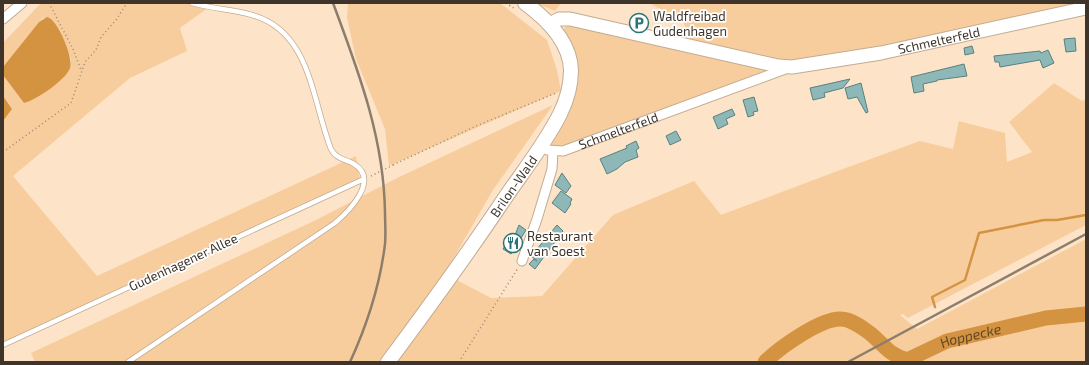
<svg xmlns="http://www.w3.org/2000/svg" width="1089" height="365" font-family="'Exo 2',sans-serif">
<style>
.green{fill:#f8cd9d}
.water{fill:#d39340}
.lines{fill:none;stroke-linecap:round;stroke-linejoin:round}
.stream{stroke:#d39340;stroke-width:2.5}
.river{stroke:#d39340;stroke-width:15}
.building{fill:#8db8b7;stroke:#578180}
.lane-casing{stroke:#c3ab91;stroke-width:6}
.street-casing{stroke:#c3ab91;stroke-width:11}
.secondary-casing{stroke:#c3ab91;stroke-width:15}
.primary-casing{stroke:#c3ab91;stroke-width:16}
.path{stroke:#9a8976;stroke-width:1.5;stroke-dasharray:1 3;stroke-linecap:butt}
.lane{stroke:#fff;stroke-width:4.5}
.street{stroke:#fff;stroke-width:9}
.secondary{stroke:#fff;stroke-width:13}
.primary{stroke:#fff;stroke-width:14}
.rail{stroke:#8d7d6b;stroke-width:2.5}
.path-bridge{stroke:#9a8976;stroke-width:1.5;stroke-dasharray:1 3;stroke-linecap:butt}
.labels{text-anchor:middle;stroke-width:3.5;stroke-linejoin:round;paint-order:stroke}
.poi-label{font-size:13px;fill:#3e3429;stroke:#fff;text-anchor:start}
.street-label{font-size:13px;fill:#3e3429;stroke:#fff}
.water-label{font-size:14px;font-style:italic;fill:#634725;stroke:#fff}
</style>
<rect width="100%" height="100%" fill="#fde4c8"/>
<path class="green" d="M41,3H215L180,28L187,51L130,78L13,176L97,276L356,156L360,179L3,345V121L12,109L3,96V75L24,103C40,96 71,79 71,59L50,18H43L39,22L3,67V43Z
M348,3H500L547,40L557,70L561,91L389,166L385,129L356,59L347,18Z
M535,3H561L555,11Z
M649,3H1079L908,41L784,62L690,40L683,21Z
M569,25L770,70L620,130L556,147L549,143C559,127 572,110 576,92C580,75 570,47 564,32V28Z
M1054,83L1082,101L1086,99V225L908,318L903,314L900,315L917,329L1086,239V362H394L455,279L491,298L542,296L613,215L694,181L721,215L832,173L920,141L953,149L959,121L1005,133L1007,162L1032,152L1009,122Z
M553,105L493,190L445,273L381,362H35L31,353L318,219L397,178Z"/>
<path class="water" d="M47,17C57,18 74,58 70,68C66,80 36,100 24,103L3,75V67L39,22Z
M3,96L12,109L3,121Z"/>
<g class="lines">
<path class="stream" d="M935,307L932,297L965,280L979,233L1044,220H1057L1086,215"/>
<path class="river" id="s1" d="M765,362C779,348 821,318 841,319C851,319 863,328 871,334C885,346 888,354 907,360L947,341L1046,318L1086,314"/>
</g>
<path class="building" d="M1075,38L1076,51L1066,52L1064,39Z
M972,46L974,53L965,55L964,48Z
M1048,50L1054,63L1043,68L1040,60L1000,67L999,62H995L994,56L1040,51L1041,53Z
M964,64L967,76L937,80V81L923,84L924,91L914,93L911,77Z
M850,79L843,88L824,93L825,97L813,100L810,88Z
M861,83L868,112L866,113L857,97L848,99L845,88Z
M754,97L758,111L753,112L754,115L748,117L743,100Z
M732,109L735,115L726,119L728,124L718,129L713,117Z
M676,131L681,140L670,145L666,136Z
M636,141L639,148L636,150L638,157L625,162L617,169L607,174L600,159L627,148L626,146Z
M562,173L571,186L566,193L555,185Z
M561,191L572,199L570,203L571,204L565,213L552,203Z
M519,225L526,230L511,254L503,249L513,234L515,235Z
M557,225L563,231L535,269L529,264L534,259L537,261L531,256Z"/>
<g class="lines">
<g class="lane-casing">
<path id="lane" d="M3,345L364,179
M128,362L335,223C349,211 380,180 354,164C345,159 336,159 331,149C312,101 311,31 252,15C232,9 212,9 192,3"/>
</g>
<g class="street-casing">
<g id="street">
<path d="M3,19L22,3"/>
<path id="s2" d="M547,150L563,151L788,68"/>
<path d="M522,261L537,219L552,169L553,151"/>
</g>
</g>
<g class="secondary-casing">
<g id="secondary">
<path id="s3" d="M550,24L559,19H570L778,66L792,67L881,53L1086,8"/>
</g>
</g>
<g class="primary-casing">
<g id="primary">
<path id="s4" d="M388,362C429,307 469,252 507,195C525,169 546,142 560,114C567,100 571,86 571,70C570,41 547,19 525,3"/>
</g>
</g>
<path class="path" d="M49,3L73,49L81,70
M506,3L515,9
M3,152L71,103L85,62L96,50L101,37L116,20L127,3
M393,165L476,126L556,93
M459,362L518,268"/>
<use href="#lane" class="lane"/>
<use href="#street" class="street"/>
<use href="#secondary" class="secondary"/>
<use href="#primary" class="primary"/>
<path class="rail" d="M333,3C359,73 384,138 385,213C385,223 386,234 385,244C380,285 367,325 350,362
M848,362L1086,234"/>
<path class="path-bridge" d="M371,176L393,165"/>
</g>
<defs>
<g id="parking-ring" transform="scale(1)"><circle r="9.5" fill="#fff" stroke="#2a7474" stroke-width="1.5"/><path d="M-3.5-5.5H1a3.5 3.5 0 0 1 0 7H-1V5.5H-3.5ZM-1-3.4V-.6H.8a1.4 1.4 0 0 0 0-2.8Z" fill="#2a7474"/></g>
<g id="restaurant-ring" transform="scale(1)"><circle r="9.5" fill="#fff" stroke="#2a7474" stroke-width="1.5"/><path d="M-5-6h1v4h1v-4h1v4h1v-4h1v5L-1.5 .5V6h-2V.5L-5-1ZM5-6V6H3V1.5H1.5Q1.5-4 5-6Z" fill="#2a7474"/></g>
</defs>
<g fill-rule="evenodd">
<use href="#parking-ring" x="639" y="23"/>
<use href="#restaurant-ring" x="513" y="243"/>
</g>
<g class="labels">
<g class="poi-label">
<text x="653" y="21">Waldfreibad<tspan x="653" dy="15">Gudenhagen</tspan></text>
<text x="527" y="241">Restaurant<tspan x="527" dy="15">van Soest</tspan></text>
</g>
<g class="street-label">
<text dy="5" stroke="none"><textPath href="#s3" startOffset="398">Schmelterfeld</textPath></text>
<text dy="5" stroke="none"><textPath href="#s2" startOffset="75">Schmelterfeld</textPath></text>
<text dy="5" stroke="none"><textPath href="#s4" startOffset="216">Brilon-Wald</textPath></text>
<text transform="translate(183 262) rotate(-25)" y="5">Gudenhagener Allee</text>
</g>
<g class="water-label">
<text dy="5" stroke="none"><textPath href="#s1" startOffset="236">Hoppecke</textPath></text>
</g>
</g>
<rect width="1089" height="365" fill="none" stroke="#3e3429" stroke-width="8"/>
</svg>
